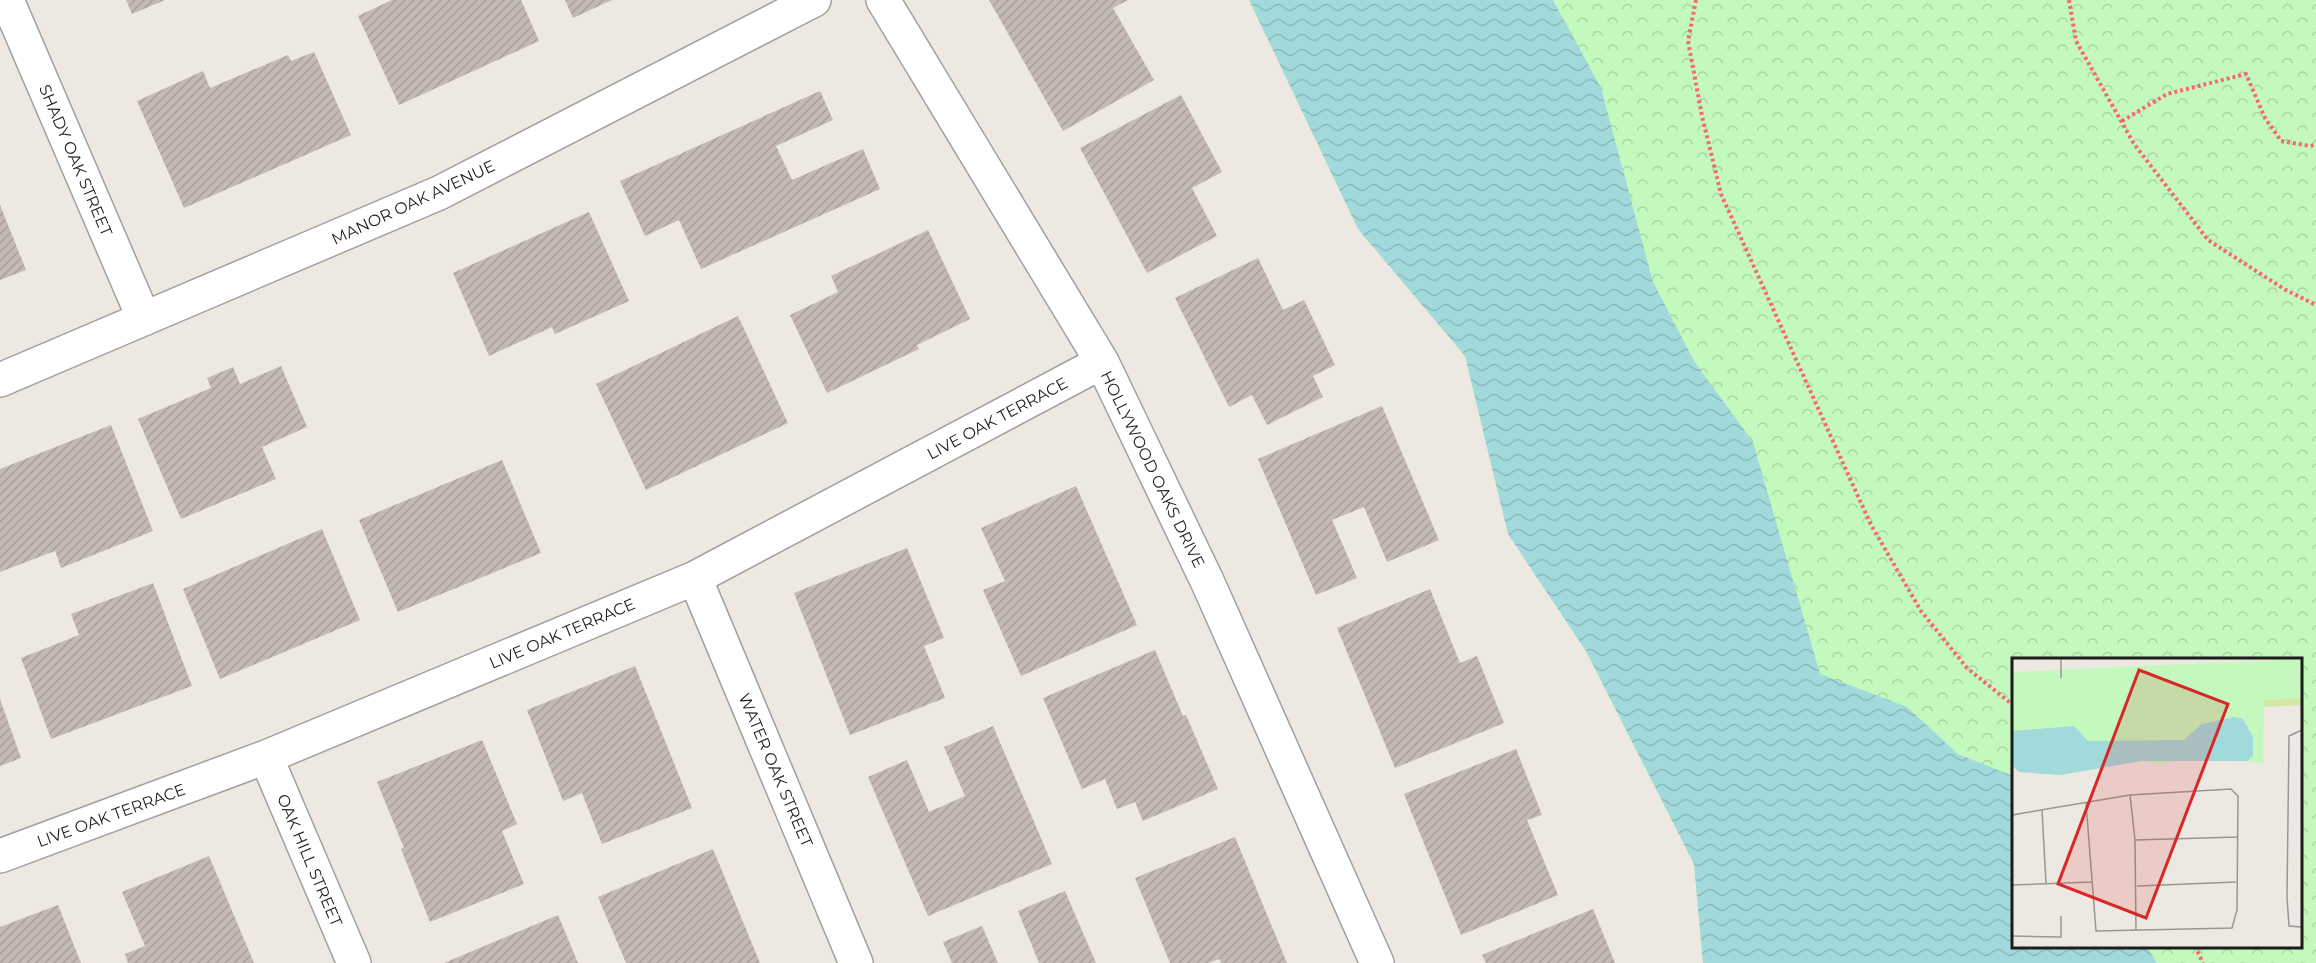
<svg xmlns="http://www.w3.org/2000/svg" width="2316" height="963" font-family="Montserrat,sans-serif">
<style>
.park{fill:url(#park-crowns);fill-rule:evenodd}
.water{fill:url(#water-waves)}
.building{fill:url(#building-hatch)}
.lines{fill:none;stroke-linecap:round;stroke-linejoin:round}
.street-casing{stroke:#a0a0a0;stroke-width:36}
.path{stroke:#f86874;stroke-width:4;stroke-dasharray:3 3;stroke-linecap:butt}
.street{stroke:#fff;stroke-width:33}
.labels{text-anchor:middle;stroke-width:6;stroke-linejoin:round;paint-order:stroke}
.street-label{font-size:16px;fill:#1c1c1c;stroke:#fff}
.inset-road{fill:none;stroke:#9a9693;stroke-width:1.5}
.view{fill:#d62828;fill-opacity:0.15;stroke:#d62828;stroke-width:3}
.inset-edge{fill:none;stroke:#1c1c1c;stroke-width:3}
</style>
<defs>
<pattern id="park-crowns" width="20" height="18" patternUnits="userSpaceOnUse" patternTransform="scale(1.5)"><rect width="20" height="18" fill="#c4f9be"/><path d="M2 6a3 3 0 1 1 6 0M12 15a3 3 0 1 1 6 0" fill="none" stroke="#a8d5a3"/></pattern>
<pattern id="water-waves" width="16" height="10" patternUnits="userSpaceOnUse" patternTransform="scale(1.5)"><rect width="16" height="10" fill="#a2d9db"/><path d="M0 5q4-4 8 0t8 0" fill="none" stroke="#8bbabb"/></pattern>
<pattern id="building-hatch" width="6" height="6" patternUnits="userSpaceOnUse" patternTransform="scale(1.5)"><rect width="6" height="6" fill="#c5b9b5"/><path d="M-1 1l2-2M0 6l6-6M5 7l2-2" fill="none" stroke="#a99e9b"/></pattern>
</defs>
<rect width="100%" height="100%" fill="#eee8e2"/>
<path class="park" d="M1249,0H2316V963H1703L1694,864L1586,651L1508,534L1465,356L1358,229ZM2013,660H2300V946H2013Z"/>
<path class="water" d="M1249,0H1553L1601,88L1653,282L1694,361L1753,442L1820,674L1907,707L1958,754L2013,776V946L2147,947L2157,963H1703L1694,864L1586,651L1508,534L1465,356L1358,229Z"/>
<path class="building" d="M126,0H165L132,14Z
M392,0H521L539,41L399,105L358,16Z
M565,0H612L573,18Z
M989,0H1128L1113,8L1154,80L1063,131Z
M314,52L351,135L184,208L137,101L203,71L210,88L288,55L291,61Z
M820,91L833,120L776,146L792,180L863,149L880,189L701,269L679,220L645,236L620,181Z
M1181,95L1222,172L1192,188L1217,236L1147,273L1080,148Z
M0,205L26,270L0,280Z
M589,212L629,301L555,334L552,327L489,356L453,273Z
M928,230L970,319L917,345L919,349L827,393L790,315L838,292L831,276Z
M1258,258L1283,310L1304,300L1335,365L1313,376L1323,397L1267,425L1252,395L1229,407L1175,298Z
M738,316L788,423L646,490L596,384Z
M281,366L307,427L262,447L276,479L181,519L138,419L211,388L207,378L233,367L240,384Z
M1382,406L1439,540L1387,562L1364,507L1332,520L1357,578L1316,595L1258,459Z
M111,425L153,531L61,568L55,551L0,572V469Z
M502,460L541,553L398,612L359,520Z
M1076,486L1137,625L1021,676L983,590L1005,581L981,528Z
M322,529L360,620L220,679L183,589Z
M907,548L944,638L924,646L945,698L850,735L794,593Z
M153,583L192,686L51,739L21,658L79,635L71,614Z
M1430,589L1460,663L1477,656L1504,723L1395,768L1337,628Z
M1155,650L1183,716L1186,715L1218,789L1143,821L1135,802L1117,809L1105,779L1082,789L1043,698Z
M635,666L692,808L602,844L582,793L563,801L527,710Z
M0,699L21,758L0,766Z
M993,726L1052,864L928,916L868,777L907,760L929,812L965,796L944,747Z
M482,740L517,824L502,831L524,884L430,922L401,849L404,848L377,782Z
M1516,749L1542,815L1527,820L1558,895L1461,935L1404,794Z
M1235,837L1287,963H1221L1219,959L1209,963H1170L1135,878Z
M713,849L760,963H626L598,897Z
M209,856L254,963H128L125,954L145,946L122,892Z
M1065,891L1096,963H1039L1018,911Z
M58,905L81,963H0V927Z
M1593,909L1615,963H1486L1482,955Z
M558,915L578,963H444Z
M982,926L998,963H952L943,942Z"/>
<g class="lines">
<g class="street-casing">
<path id="street" d="M7,0L144,319
M883,0L1102,362L1208,583L1377,963
M0,380L439,193L814,0
M695,578L856,963
M266,757L354,963
M0,856L266,757L695,578L1102,362"/>
</g>
<path class="path" d="M1696,0L1688,41L1702,116L1721,194L1871,525L1921,611L1967,668L2013,705
M2069,0L2076,41L2134,144L2208,240L2284,289L2316,305
M2122,121L2167,94L2246,74L2265,118L2281,141L2310,146L2316,145
M2195,946L2203,963"/>
<use href="#street" class="street"/>
</g>
<g class="labels">
<g class="street-label">
<text transform="translate(76 160) rotate(67)" y="6">SHADY OAK STREET</text>
<text transform="translate(413 202) rotate(-25)" y="6">MANOR OAK AVENUE</text>
<text transform="translate(997 418) rotate(-28)" y="6">LIVE OAK TERRACE</text>
<text transform="translate(1153 469) rotate(64)" y="6">HOLLYWOOD OAKS DRIVE</text>
<text transform="translate(562 633) rotate(-23)" y="6">LIVE OAK TERRACE</text>
<text transform="translate(776 770) rotate(67)" y="6">WATER OAK STREET</text>
<text transform="translate(111 815) rotate(-20)" y="6">LIVE OAK TERRACE</text>
<text transform="translate(310 860) rotate(67)" y="6">OAK HILL STREET</text>
</g>
</g>
<g transform="translate(2012 658)">
<rect width="290" height="290" fill="#eee8e2"/>
<path d="M289,40V47L252,49V42Z" fill="#d3e8a7"/>
<path d="M289,1V40L252,42L251,105L185,100L148,106L130,103L48,117L7,114L0,107V14Z" fill="#c4f9be"/>
<path d="M222,59L231,61L241,79V98L235,103H130L48,117L7,114L0,107V73L62,68L76,83L172,82L190,66Z" fill="#a2d9db"/>
<path class="inset-road" d="M49,1V20M290,72L277,78L275,239L277,268L290,269M118,137L123,182L124,273M30,152L34,225M0,157L118,137L219,131L226,138L225,252L220,270L84,273L74,145M123,182L225,179M0,227L80,224M125,228L224,224M0,278L49,279V258"/>
<path class="view" d="M127,12L216,46L134,260L46,226Z"/>
<rect width="290" height="290" class="inset-edge"/>
</g>
</svg>
